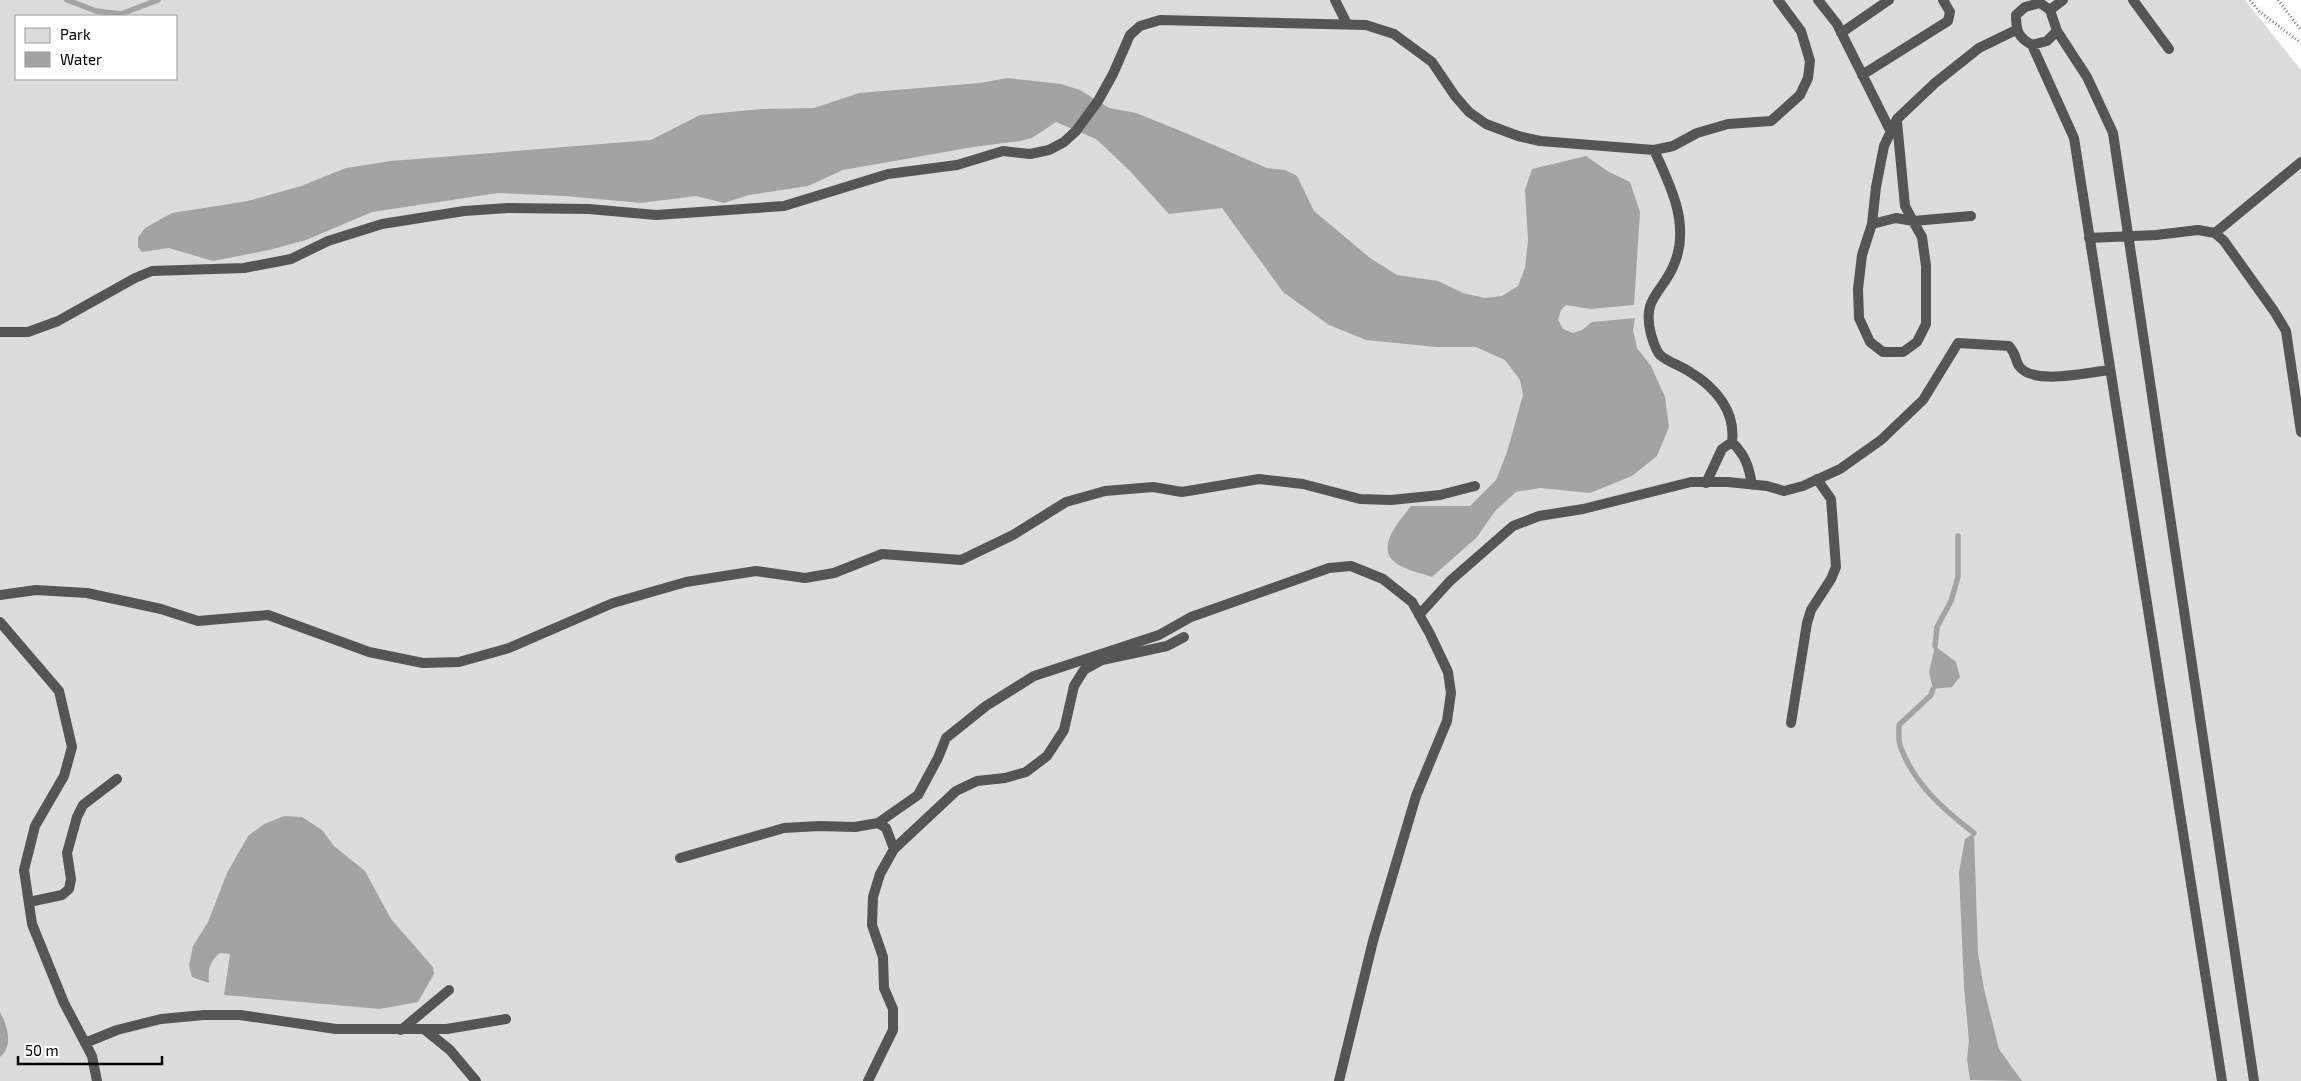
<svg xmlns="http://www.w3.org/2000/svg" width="2301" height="1081" font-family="'Exo 2',sans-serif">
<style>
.green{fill:#dcdcdc;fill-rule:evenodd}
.water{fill:#a3a3a3}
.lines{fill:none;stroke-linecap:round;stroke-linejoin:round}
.stream{stroke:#a3a3a3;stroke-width:5.5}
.path{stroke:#777;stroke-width:3;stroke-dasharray:1 2.5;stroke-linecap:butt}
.lane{stroke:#555;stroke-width:10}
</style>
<rect width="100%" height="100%" fill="#fff"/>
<path class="green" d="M0,0H2245L2301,70V1081H0ZM16,16H176V79H16Z"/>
<path class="water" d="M1008,78L1061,84L1080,90L1109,108L1136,113L1188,134L1267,168L1285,170L1297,176L1314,211L1370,258L1397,275L1438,281L1463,293L1485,298L1502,296L1518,286L1525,268L1528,240L1525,190L1532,169L1586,156L1609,172L1630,182L1640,212L1634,305L1591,309L1566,305L1561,310L1558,320L1563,329L1573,333L1582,330L1592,322L1635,318L1633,330L1637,348L1651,366L1665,397L1669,427L1657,456L1632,476L1590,493L1540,488L1516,492L1495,511L1477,537L1432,577C1421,573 1405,570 1396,563C1374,548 1401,519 1411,506H1470L1496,480L1507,452L1523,395L1520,380L1505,360L1476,347H1436L1366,340L1329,325L1283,292L1222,208L1169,214L1129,170L1096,139L1056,122L1032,138L1020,141L973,147L843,170L808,186L749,195L724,203L696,196L641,203L565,196L498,193L372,212L306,240L269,250L213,261L169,248L142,252L138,247V237L145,228L172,213L248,201L301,186L346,168L391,161L651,140L700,115L761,109L814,108L859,93L980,83Z
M1935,646L1956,662L1960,677L1952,687L1933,689L1929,672Z
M284,816L302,817L322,830L334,846L365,871L391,919L433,967L434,974L418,1002L380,1009L224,995L230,954L220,953C209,962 208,969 209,983L192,977L189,965L193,946L208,922L227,873L248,836L264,824Z
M1974,833L1978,953L1984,989L1999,1049L2022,1081L1970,1080L1967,1059L1969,1041L1964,987L1959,872L1965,839Z
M0,1012C7,1024 14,1046 0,1057Z"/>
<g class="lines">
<path class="stream" d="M67,0L96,11L121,14L158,0
M1935,646L1937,627L1951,601L1958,577V536
M1933,689L1931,695L1899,725C1899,732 1898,742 1901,748C1915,785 1944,810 1974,833"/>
<path class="path" d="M2250,0L2259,11L2301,43
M2278,0L2301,30"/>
<path class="lane" d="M1335,0L1347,24
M1818,0L1837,24L1891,132
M2133,0L2169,49
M2050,10L2063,0
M2057,31L2087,77L2113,133L2254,1081
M1841,33L1889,0
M2032,45L2047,41L2057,31L2050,10L2040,3L2025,7L2016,15C2016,31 2018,37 2032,45L2074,138L2222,1081
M1862,75L1948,21L1950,12L1943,0
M1897,122L1905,206L1913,221L1971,216
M1654,150C1670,185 1690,223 1675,262C1664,293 1641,296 1651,334C1653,341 1655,349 1660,355C1668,362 1681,366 1690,372C1715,387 1736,411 1732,442L1722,449L1706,483
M1872,224L1896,218L1913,221L1922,237L1926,266V324L1917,342L1903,352H1883L1870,342L1859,318L1858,289L1862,255L1872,224L1876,187L1884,146L1897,119L1935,83L1979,48L2016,30
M2215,233L2301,162
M2089,238L2156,235L2198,230L2215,233L2224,241L2274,311L2286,331L2301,432
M0,332H28L58,321L135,278L152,271L244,268L291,259L328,241L382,224L464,211L508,208L589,209L656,215L784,206L888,174L957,165L1003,151L1030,154L1049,150L1064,142L1076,131L1098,101L1113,74L1130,35L1140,26L1160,20L1366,25L1394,34L1432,62L1455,96L1469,112L1486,124L1518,136L1540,141L1654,150L1673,146L1697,133L1728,124L1771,121L1800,95L1808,78L1810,61L1801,31L1778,0
M1732,442C1745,455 1749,466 1752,485
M0,595L36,590L87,593L161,609L198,621L268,615L369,652L423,663L459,662L509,648L613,603L686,582L756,571L805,578L834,573L882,554L961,560L1013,535L1066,502L1105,491L1153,487L1182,492L1259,479L1303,484L1360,499L1391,500L1440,495L1475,486
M1419,615L1450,581L1513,526L1539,516L1583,509L1691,482H1728L1767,486L1784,491L1803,486L1840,469L1881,440L1923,400L1958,343L2009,346C2017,355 2015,360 2019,366C2033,386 2090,372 2110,370
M0,622L59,691L72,747L64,776L35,826L24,870L32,924L64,1003L92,1056L97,1081
M1791,723L1807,623L1811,610L1831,579L1836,567L1831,499L1817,479
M878,823L886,828L894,849
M680,858L784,828L819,826L855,827L878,823L918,795L938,758L946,738L986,706L1034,676L1159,635L1191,617L1329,568L1351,566L1383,579L1412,602L1430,634L1448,672L1451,693L1447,721L1416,796L1373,941L1339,1081
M29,902L62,895L69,889L71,879L67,853L77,817L83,805L117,779
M424,1029L450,1050L476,1081
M401,1030L449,990
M85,1043L117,1030L161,1019L204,1015H240L336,1029H447L506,1019
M868,1081L893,1030V1009L884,988L883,957L872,925L873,897L880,874L894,849L956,791L977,781L1005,778L1026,772L1047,756L1064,730L1074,686L1084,670L1102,660L1167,646L1184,637"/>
</g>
<rect x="15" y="15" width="162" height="65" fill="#ffffff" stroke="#999999"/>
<rect x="25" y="28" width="25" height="15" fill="#dcdcdc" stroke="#999999"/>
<text x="60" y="40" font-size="15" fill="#000000">Park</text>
<rect x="25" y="52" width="25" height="15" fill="#a3a3a3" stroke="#999999"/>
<text x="60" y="65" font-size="15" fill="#000000">Water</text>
<path d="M18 1056v8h144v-8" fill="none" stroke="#000000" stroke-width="2.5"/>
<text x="25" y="1056" font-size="15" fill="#000000" stroke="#ffffff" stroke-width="4" paint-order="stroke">50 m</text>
</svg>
